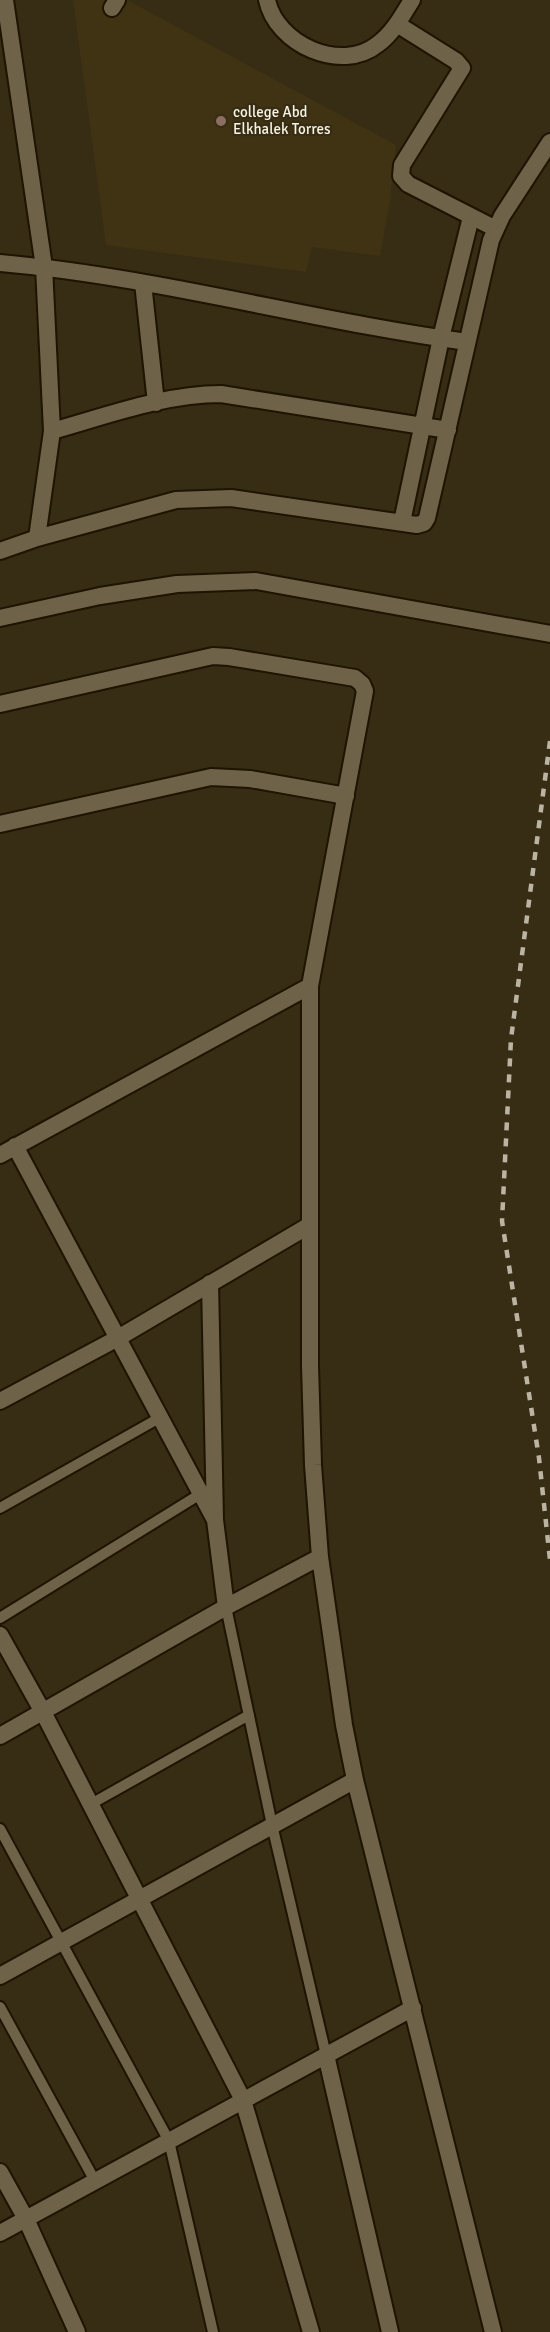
<svg xmlns="http://www.w3.org/2000/svg" width="550" height="2332" font-family="Signika,sans-serif">
<style>
.built{fill:#403313}
.lines{fill:none;stroke-linecap:round;stroke-linejoin:round}
.service-casing{stroke:#1e1400;stroke-width:14}
.minor-casing{stroke:#1e1400;stroke-width:20}
.secondary-casing{stroke:#1e1400;stroke-width:20}
.service{stroke:#6e6249;stroke-width:10}
.minor{stroke:#6e6249;stroke-width:16}
.secondary{stroke:#6e6249;stroke-width:16}
.rail{stroke:#bcb4a2;stroke-width:4.5;stroke-dasharray:8 8;stroke-linecap:butt}
.education-dot{fill:#8d6e63;stroke:#372c14;stroke-width:2}
.labels{text-anchor:middle;stroke-width:4.5;stroke-linejoin:round;paint-order:stroke}
.poi-label{font-size:15px;fill:#f8f2e3;stroke:#372c14;text-anchor:start}
</style>
<rect width="100%" height="100%" fill="#372c14"/>
<path class="built" d="M73,0H127L396,145L390,201L380,256L312,247L306,272L106,245Z"/>
<g class="lines">
<g class="service-casing">
<path id="service" d="M0,1508L161,1417
M226,1607L272,1825L326,2055
M0,1618L202,1493
M91,1804L249,1715
M0,1829L169,2141L213,2332
M0,2007L95,2181"/>
</g>
<g class="minor-casing">
<path id="minor" d="M5,0L44,267L52,431L37,538
M267,0C276,44 341,74 378,44C393,33 402,16 412,0
M112,8L117,0
M397,24L456,61L462,68L402,165L401,176L408,184L496,229
M0,263C158,277 311,321 467,342
M143,283L156,403
M52,431C106,416 164,394 221,394L448,430
M402,522L441,338L471,217
M0,551L37,538L176,500L231,498L417,525L424,523L427,518L491,240L502,216L550,142
M0,704L213,656L229,657L355,678L362,684L365,691L310,986V1366L313,1465L320,1557L344,1725L355,1780L493,2332
M0,824L211,777L250,779L346,796
M15,1146L215,1520
M0,1155L310,986
M210,1283L215,1520L226,1607
M0,1401L118,1338L310,1225
M0,1635L43,1712L243,2100L311,2332
M0,1736L226,1607L320,1557
M0,1976L355,1780
M326,2055L390,2332
M0,2172L26,2219L77,2332
M0,2233L413,2008"/>
</g>
<g class="secondary-casing">
<path id="secondary" d="M0,618L100,596L177,584L256,581L550,634"/>
</g>
<use href="#service" class="service"/>
<use href="#minor" class="minor"/>
<use href="#secondary" class="secondary"/>
<path class="rail" d="M550,741L511,1039L502,1221L539,1458L550,1560"/>
</g>
<circle class="education-dot" cx="221" cy="121" r="6"/>
<g class="labels">
<g class="poi-label">
<text x="233" y="117">college Abd<tspan x="233" dy="17">Elkhalek Torres</tspan></text>
</g>
</g>
</svg>
